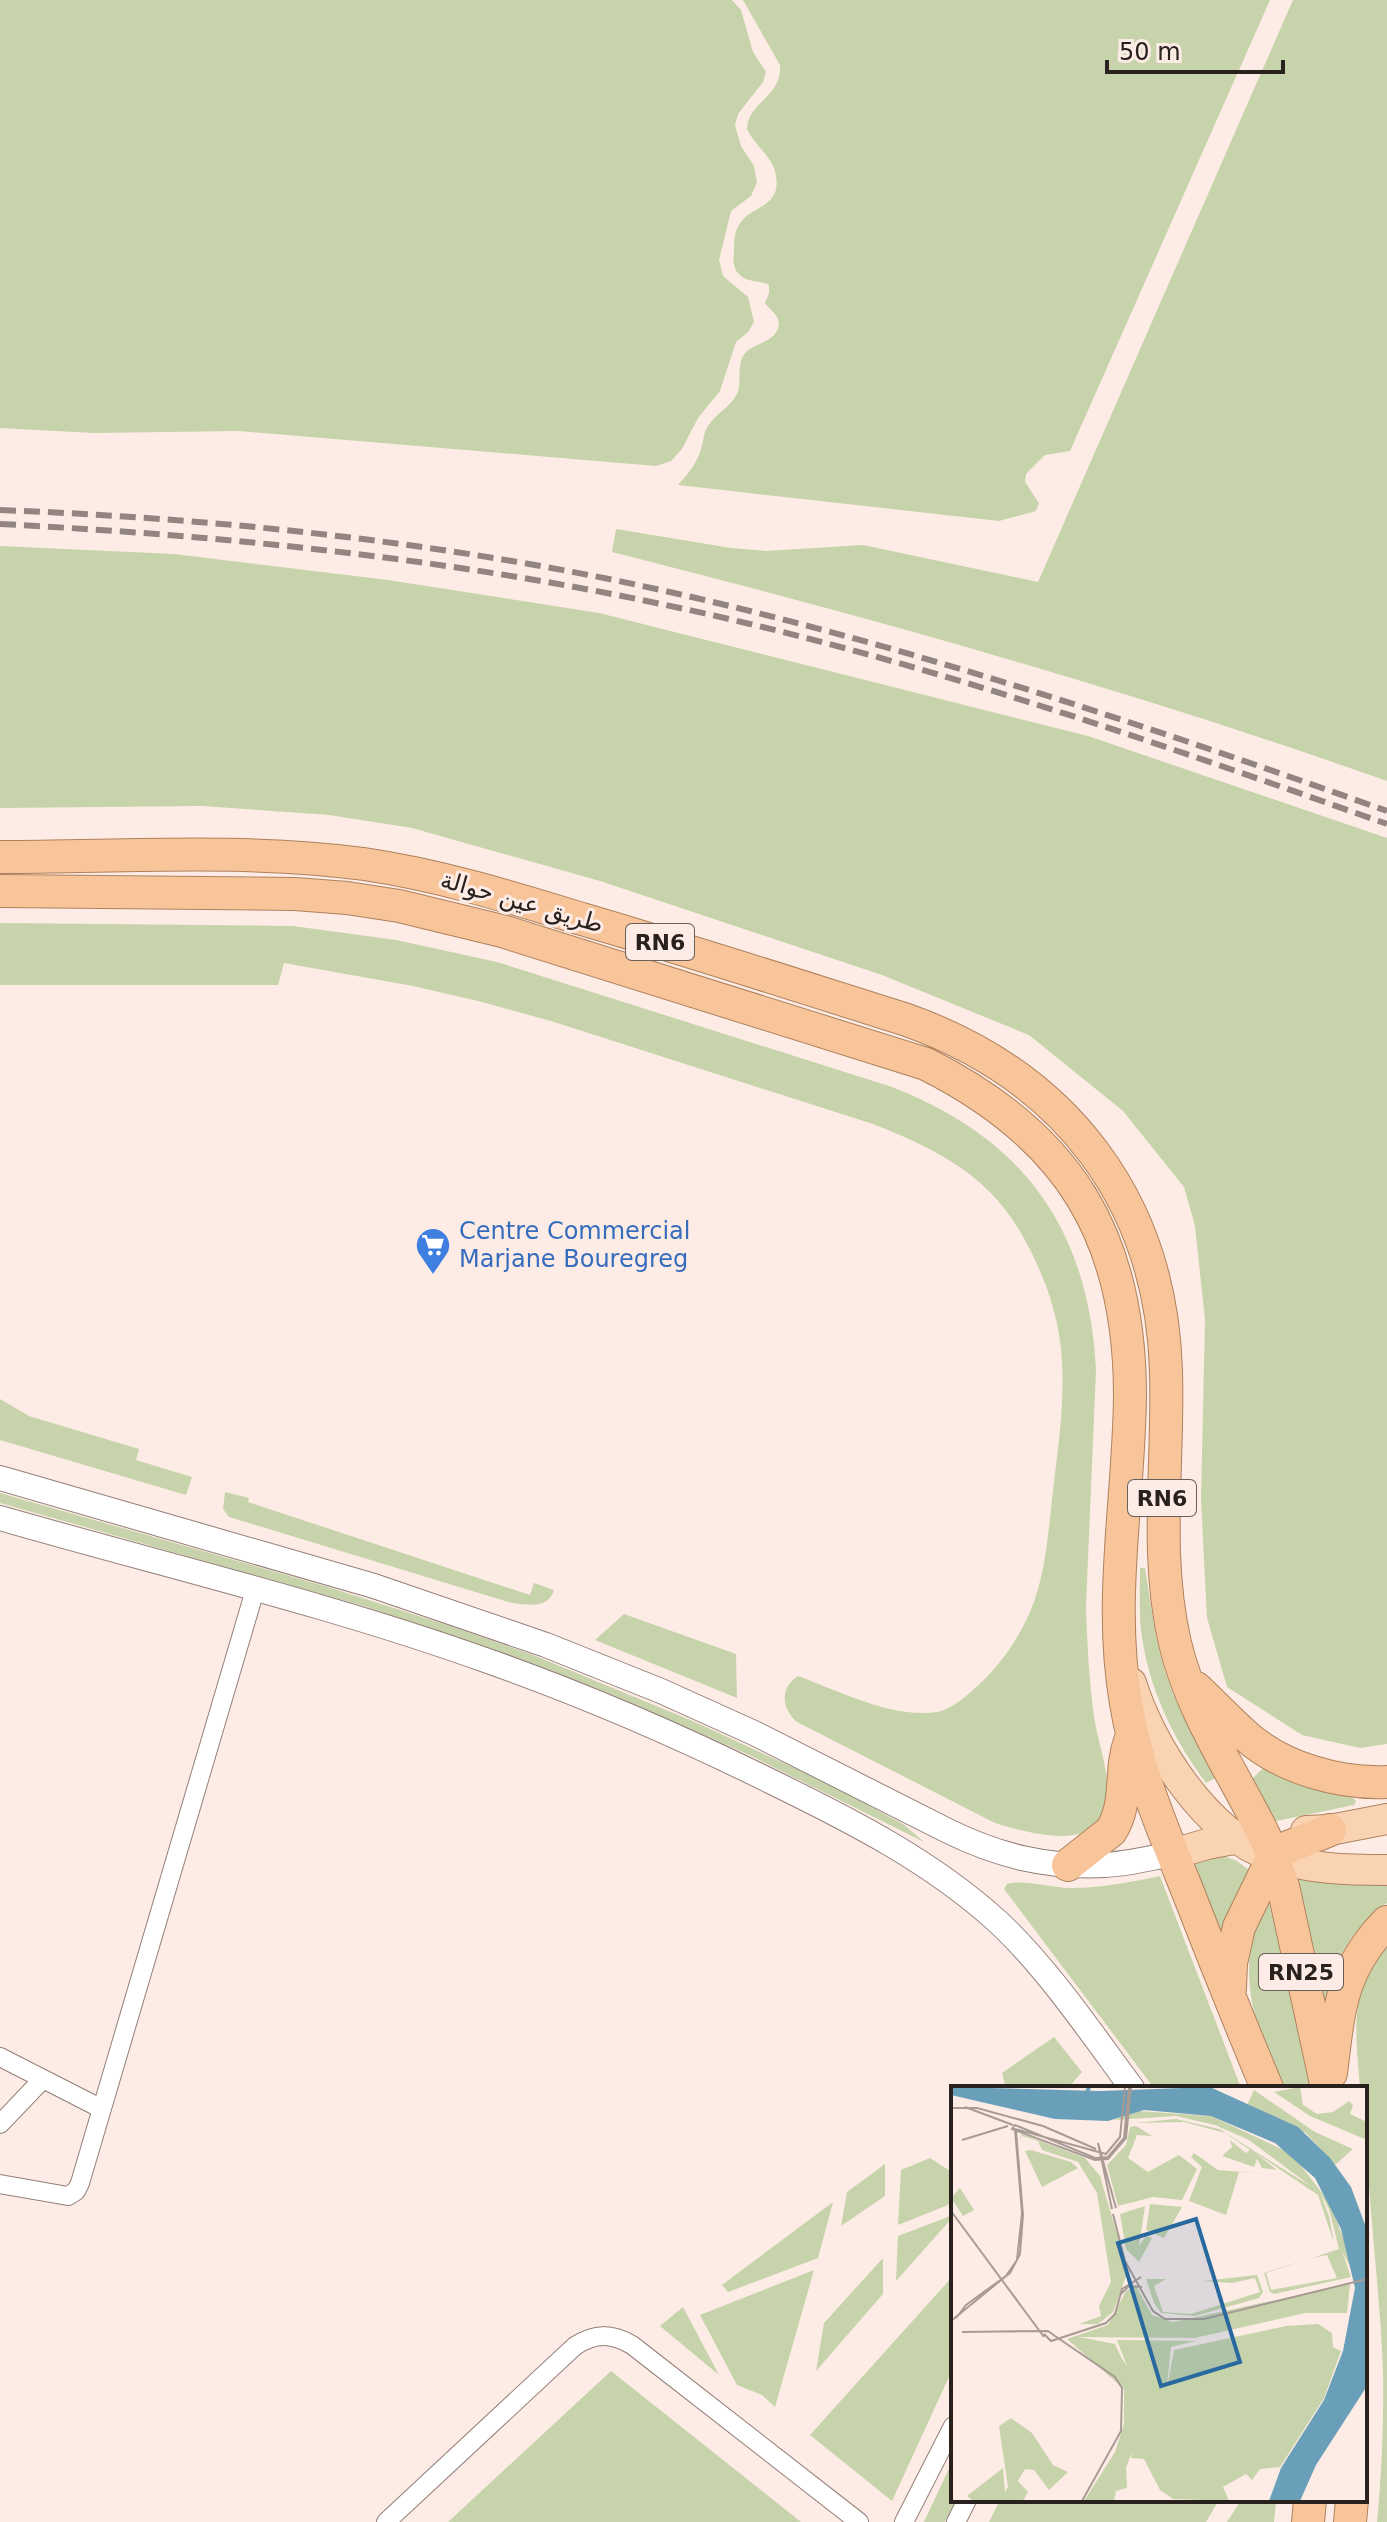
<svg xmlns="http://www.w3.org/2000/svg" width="1387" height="2522" font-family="'DejaVu Sans',Vazirmatn,sans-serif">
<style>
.green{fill:#c7d3aa}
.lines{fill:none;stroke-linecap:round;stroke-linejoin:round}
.minor-casing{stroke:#937f78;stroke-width:20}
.tertiary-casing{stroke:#937f78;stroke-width:26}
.primary-casing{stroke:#ae825e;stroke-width:32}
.trunk-casing{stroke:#ae825e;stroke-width:34}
.minor{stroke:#fff;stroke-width:18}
.tertiary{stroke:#fff;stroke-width:24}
.primary{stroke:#fad3b3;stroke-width:30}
.trunk{stroke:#f8c49a;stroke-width:32}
.rail{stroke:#928581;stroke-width:6;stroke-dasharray:16 8;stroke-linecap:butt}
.labels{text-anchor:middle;stroke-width:6;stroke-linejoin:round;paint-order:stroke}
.shield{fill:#fdece5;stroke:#695e5a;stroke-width:2}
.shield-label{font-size:22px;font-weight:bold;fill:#29211e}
.street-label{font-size:24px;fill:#29211e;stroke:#fdece5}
.shop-label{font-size:24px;fill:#366cbe;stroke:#fdece5;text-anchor:start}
.inset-river{fill:none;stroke:#699fb9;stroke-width:4}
.inset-road{fill:none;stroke:#a89b95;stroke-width:2}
.view{fill:#286aa0;fill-opacity:0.15;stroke:#286aa0;stroke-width:4}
.inset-edge{fill:none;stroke:#29211e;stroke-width:4}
</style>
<rect width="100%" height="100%" fill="#fdece5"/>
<path class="green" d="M0,0H732L741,10L753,52L766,72L763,82L738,114L735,125L741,146L754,166L757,182L751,196L731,211L719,260L723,276L748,297L754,322L748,332L736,342L720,391L698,418L682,449L671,461L656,466L238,431L94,433L0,428Z
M743,0H1270L1070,451L1045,455L1026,474L1025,482L1039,503L1036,511L999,521L678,485C688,474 697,463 701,449C704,441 703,433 708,426C716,413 730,408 737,394C742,383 737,370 742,358C749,342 773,345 778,328C782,316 770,311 765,303L769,293V285C760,280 748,283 740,275C733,269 733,261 734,252C734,242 734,230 741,222C754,205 781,207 776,176C774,158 754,145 747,129C748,101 782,98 780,65Z
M1293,0H1387V781C1133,691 873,618 612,552L616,529L731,548L766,551L863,545L1038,582Z
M0,546L174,554L388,580L599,613L1088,736L1387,838V1744L1360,1748L1302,1735L1227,1687L1207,1618L1201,1500L1205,1320L1195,1226L1184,1187L1123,1111L1029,1035L882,975L600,881L412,828L329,815L202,806L0,808Z
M0,923L293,926L396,940L497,962L889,1086C1022,1136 1089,1228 1096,1370L1086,1606C1087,1643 1089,1680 1094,1717C1098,1741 1107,1766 1108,1790C1110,1856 1033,1835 995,1823L797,1722C782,1709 779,1688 798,1676C839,1691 893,1719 937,1712C950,1710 964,1698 973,1690C999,1667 1016,1643 1030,1612C1045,1577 1048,1536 1052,1499C1058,1447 1067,1393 1060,1341C1055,1302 1038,1261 1018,1228C984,1172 931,1147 873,1124L551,1021L478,1001L413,986L284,963L278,985H0Z
M0,1399L29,1416L139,1449L136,1460L192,1477L186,1495L0,1440Z
M225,1492L249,1498L248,1502L530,1595L534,1583L554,1590C549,1609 527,1605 512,1603L229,1517L223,1509Z
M0,1493L328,1587L450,1626L533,1655L695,1722L827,1783L903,1824L924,1842L747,1754L611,1694L529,1662L364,1606L0,1503Z
M1140,1568H1145C1151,1604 1155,1642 1167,1677C1179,1713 1198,1745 1217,1777L1206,1783C1172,1737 1148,1687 1141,1630C1139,1610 1140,1589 1140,1568Z
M624,1614L736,1654L737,1698L595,1640Z
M1266,1765L1352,1797L1356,1801L1354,1805L1276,1821L1252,1779Z
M1223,1856L1235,1860L1255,1874C1237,1896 1226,1914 1220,1943L1186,1858Z
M1298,1870L1387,1879V1903C1339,1938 1328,1974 1326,2032L1289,1880Z
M1160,1876L1241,2088H1154L1004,1889L1007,1884C1023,1879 1052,1888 1071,1888C1101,1888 1131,1882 1160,1876Z
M1268,1899L1314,2088H1280C1261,2039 1239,1987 1254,1934C1257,1922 1263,1911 1268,1899Z
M1387,1942V2522H1377C1382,2472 1384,2420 1383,2369C1379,2275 1365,2182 1365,2088H1360C1355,2024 1349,1998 1387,1942Z
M1054,2037L1082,2072L1068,2088H1006L1002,2073Z
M930,2158L953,2173V2203L898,2225L901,2170Z
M885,2164V2196L841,2226L847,2192Z
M833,2202L818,2258L728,2292L722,2285Z
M953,2215V2217L896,2281L898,2236Z
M883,2258V2294L816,2371L824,2323Z
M814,2270L775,2407L762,2395L737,2385L700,2315Z
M953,2276V2368L892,2501L810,2435Z
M683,2307L719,2375L660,2326Z
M611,2371L801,2522H448Z
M953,2460V2500H956L945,2522H924Z
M1000,2500H1219L1206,2522H989Z
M1241,2500H1276L1274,2522H1227Z"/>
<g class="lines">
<g class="minor-casing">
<path id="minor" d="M0,2057L102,2109
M0,2124L43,2079
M0,2184L68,2196L76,2191L80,2183L255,1590
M386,2522L575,2346C595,2333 611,2333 632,2345L859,2522
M904,2522L953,2426
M956,2522L967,2500"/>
</g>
<g class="tertiary-casing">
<path id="tertiary" d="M0,1478L374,1586L546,1645L661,1691L754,1733L948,1831C999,1856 1048,1868 1105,1865C1127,1864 1150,1858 1173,1854
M0,1518C163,1565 329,1604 488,1661C584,1695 679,1736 770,1781C850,1820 931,1861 997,1921C1046,1966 1092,2034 1132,2088"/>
</g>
<g class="primary-casing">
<path id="primary" d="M1131,1683C1150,1745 1206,1834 1271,1856C1306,1869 1350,1870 1387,1870
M1306,1831L1330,1830L1387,1819
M1173,1854L1207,1844L1250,1836"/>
</g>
<g class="trunk-casing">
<path id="trunk" d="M0,857C121,857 244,848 364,864C439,875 510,897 582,919C691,951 799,986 907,1020C1066,1077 1161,1201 1166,1371C1169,1462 1154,1553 1175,1643C1191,1712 1233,1772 1264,1835C1272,1851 1276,1869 1283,1886L1327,2088
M0,891L295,894L347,898L399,906L502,931L926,1064C1069,1136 1130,1236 1130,1396C1129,1499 1108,1601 1126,1703C1136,1766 1162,1828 1186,1887C1212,1954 1239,2021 1267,2088
M1196,1688C1213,1704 1229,1721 1246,1736C1282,1768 1339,1784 1387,1782
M1068,1865L1111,1831C1129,1803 1119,1771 1130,1741
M1230,1988L1231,1963L1239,1927L1273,1857L1288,1847L1330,1830
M1331,2073C1339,2010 1340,1970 1387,1922
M1308,2522L1310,2500
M1350,2522L1352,2500"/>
</g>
<use href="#minor" class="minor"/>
<use href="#tertiary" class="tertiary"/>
<use href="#primary" class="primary"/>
<use href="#trunk" class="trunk"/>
<path class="rail" d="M0,510C233,519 469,545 696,598C931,653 1159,730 1387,811
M0,524C232,536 462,560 689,610C927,662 1158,743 1387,824"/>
</g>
<defs>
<g id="supermarket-pin" transform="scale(1.8)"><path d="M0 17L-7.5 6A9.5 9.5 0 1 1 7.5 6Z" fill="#3f7fe0" stroke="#fdece5"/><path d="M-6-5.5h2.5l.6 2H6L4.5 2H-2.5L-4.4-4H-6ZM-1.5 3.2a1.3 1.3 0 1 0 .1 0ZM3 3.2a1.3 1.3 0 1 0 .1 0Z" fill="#fff"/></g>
</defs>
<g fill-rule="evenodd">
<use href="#supermarket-pin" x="433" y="1245"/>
</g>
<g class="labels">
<g class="shield">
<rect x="626" y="924" width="68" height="36" rx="6"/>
<rect x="1128" y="1480" width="68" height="36" rx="6"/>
<rect x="1259" y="1954" width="84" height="36" rx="6"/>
</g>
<g class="shield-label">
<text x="660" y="950">RN6</text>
<text x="1162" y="1506">RN6</text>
<text x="1301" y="1980">RN25</text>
</g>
<g class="street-label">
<text transform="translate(522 902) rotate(16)" y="8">طريق عين حوالة</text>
</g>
<g class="shop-label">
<text x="459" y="1239">Centre Commercial<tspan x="459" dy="28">Marjane Bouregreg</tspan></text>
</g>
</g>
<g transform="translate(951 2086)">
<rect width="416" height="416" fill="#fdece5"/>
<path d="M349,1L352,19L366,28L382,26L398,15L402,19L399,28L416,36V54L359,30L323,6ZM303,4L364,46L402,63L384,79L355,47L296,19ZM187,25L260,30L341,68L378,116L398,166L401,184L391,165L400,191L323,208L319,206L313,187L357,173L315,187L320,204L386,192L376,169L361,172L388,163L378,123L369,106L378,130L383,157L367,109L303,66L326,84L311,82L306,73L303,81L271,70L281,61L279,54L295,67L299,64L274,47L233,36L183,37L225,33L268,43L361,101L298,54L264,39L225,30L163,34ZM185,40L201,50L186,49L177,72L197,86L228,69L246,83L231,114L202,111L167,120L156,79L175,59L179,41ZM71,48L134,72L149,90L177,185L162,226L147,238H128L150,230L148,220L160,196L146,107L127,76L91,64L87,55L71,50L68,55ZM80,64L120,76L127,82L91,101L74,65ZM243,67L267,84L331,89L288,86L275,129L238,115L251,81L240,71ZM9,102L23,124L12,130L0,112ZM199,118L231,121L213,152L195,144ZM194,120L188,160L195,150L201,152L188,176L175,163L169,128ZM306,189L312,206L308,212L244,230L210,227L203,217L195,193H215L203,200L212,226L240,228L309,206L304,192L281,197L252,195ZM399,198L396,227H354L244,252L128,251L164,258L170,271L176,280L166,254L245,255L220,261L216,301L223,264L335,240L367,238L381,247L382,261L390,265L373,312L329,381L309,383L301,394L295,388L272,401L278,415L222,413L209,404L193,373L180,372L181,366L175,382L176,402L165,405L163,415H133L164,366L173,338V303L116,253L157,239L175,205L185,200L201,229L222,236ZM60,332L81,347L102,379L117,386L98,404L83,384L74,383L67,395L77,406L72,415H22L16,410L52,382L54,406L57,401L48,340Z" fill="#c7d3aa"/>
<path d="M0,1L149,5L259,1L347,41L379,72L400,101L416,144V300L365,379L349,415H318L330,382L373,314L392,265L404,202L390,143L364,92L324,57L260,30L193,24L157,35L104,33L0,9Z" fill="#699fb9"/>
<path class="inset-river" d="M105,27L113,15L134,12L138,1"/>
<path class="inset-road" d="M178,1L173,52L157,71L144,72L64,39L61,43L144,74L157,73L175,52L180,1M14,21L62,39M0,22H26L92,40L145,63M11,54L57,40M161,123L147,57L165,122M0,125L93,251M162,128L174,175L202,225L214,233H253L416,193M169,209L178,200L191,201M5,232L15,219L59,187L69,168L72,129L65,45M0,235L55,190L66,174L71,127L64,43L155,68L169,51L174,1M11,246L97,245L104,250M93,248L100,255L155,237L164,228L171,203L190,191M104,250L164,291L171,302L170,345L131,415"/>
<path class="view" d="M245,133L289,276L210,300L167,157Z"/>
<rect width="416" height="416" class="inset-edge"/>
</g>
<path d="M1107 60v12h176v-12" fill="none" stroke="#29211e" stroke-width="4"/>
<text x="1119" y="60" font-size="24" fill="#29211e" stroke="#fdece5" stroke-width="6" paint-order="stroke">50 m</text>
</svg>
